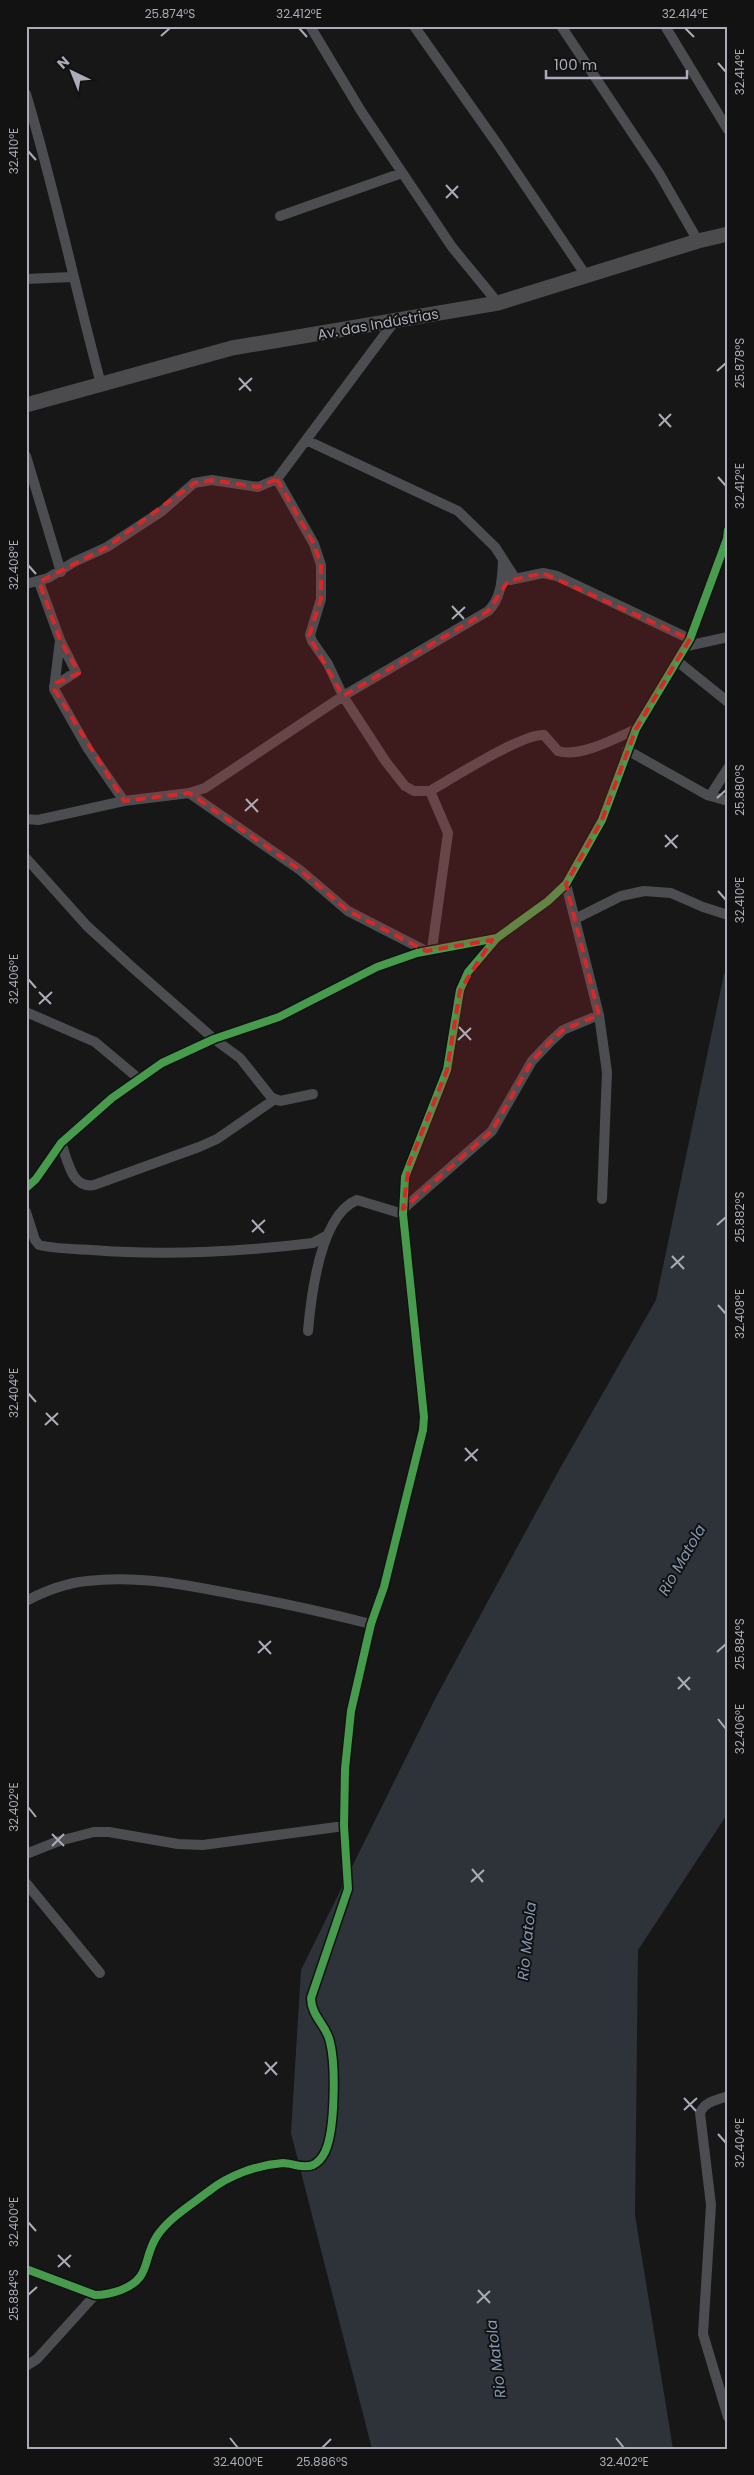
<svg xmlns="http://www.w3.org/2000/svg" width="754" height="2475" font-family="Poppins,sans-serif">
<style>
.water{fill:#2e333a}
.lines{fill:none;stroke-linecap:round;stroke-linejoin:round}
.street{stroke:#4c4d50;stroke-width:10}
.secondary{stroke:#4b4b4e;stroke-width:15}
.cycleway-casing{stroke:#121213;stroke-width:11}
.cycleway{stroke:#469c4c;stroke-width:8}
.marked{fill:#d62828;fill-opacity:0.2;stroke:#d62828;stroke-width:4;stroke-dasharray:10 6;stroke-linejoin:round}
.ticks{fill:none;stroke:#aaadb7;stroke-width:2}
.labels{text-anchor:middle;stroke-width:4;stroke-linejoin:round;paint-order:stroke}
.street-label{font-size:14px;fill:#aaadb7;stroke:#121213}
.water-label{font-size:15px;font-style:italic;fill:#8397b0;stroke:#121213}
.neatline{fill:none;stroke:#aaadb7;stroke-width:2}
.ticks-label{font-size:12px;text-anchor:middle;fill:#aaadb7}
</style>
<rect width="100%" height="100%" fill="#171718"/>
<path class="water" d="M728,973V1813L638,1950L635,2215L673,2449H372L291,2133L301,1970L435,1699L558,1472L656,1300L724,974Z"/>
<g class="lines">
<path class="street" d="M310,26L361,111L452,247L498,303
M414,26L498,145L587,277
M561,26L659,173L698,241
M665,26L728,130
M26,94C55,190 75,288 101,384
M280,216L402,173
M26,279L72,277
M306,440L458,511L495,547L515,578
M26,456L61,572
M277,479L314,544L321,565V599L310,635L312,641L328,664L343,696L386,762L405,786L414,791H430L448,833L432,949
M510,580L543,573L557,576L690,639
M39,582L60,640L76,672L54,686
M26,584L48,578L74,562L107,547L162,511L194,483L212,480L258,487L277,479L394,322
M60,640L54,689L88,749L124,801
M687,646L728,637
M677,661L728,702
M627,750L707,795L728,801
M430,791C451,779 523,733 544,735L558,751C580,758 616,738 636,729
M189,793L300,870L348,911L426,951
M710,796L728,768
M26,819L38,820L124,801L189,793L205,788L343,696L488,611C502,598 502,578 503,561
M26,858L87,926L133,968L214,1039L240,1058L271,1097L280,1101L313,1094
M566,884L599,1015L607,1072L602,1199
M575,919L621,896L644,891L671,893L703,907L728,915
M26,1012L95,1042L138,1078
M61,1143C68,1160 71,1189 94,1185L199,1147L217,1139L275,1099
M26,1188L36,1179L61,1143L112,1098L162,1063L214,1039L279,1017L377,967L417,953L497,938L548,901L566,884L602,820L636,729L690,639L727,539L728,530
M403,1209L492,1131L532,1061L551,1041L563,1030L599,1015
M26,1212L35,1240L39,1245C56,1249 74,1249 92,1250C166,1256 239,1252 313,1243L326,1236
M308,1331C311,1297 320,1215 357,1200L403,1214
M26,1601C45,1591 66,1583 87,1581C138,1575 188,1585 238,1595C283,1603 327,1613 371,1624
M26,1854L59,1841L94,1832H109L178,1844L203,1845L344,1826
M26,1883L100,1973
M728,2096C717,2100 705,2101 700,2113L711,2205L703,2334L728,2417
M26,2269L95,2295C104,2295 113,2293 121,2290C152,2278 142,2259 157,2236C169,2218 192,2204 209,2191C229,2175 257,2165 283,2163C292,2163 303,2169 313,2165C319,2162 322,2158 325,2152C335,2131 336,2066 330,2042C327,2026 311,2016 311,1998L348,1889L344,1826L345,1769L351,1711L371,1624L384,1587L423,1430L424,1417L403,1214L405,1177L447,1070L460,990L468,972L497,938
M26,2366L37,2359L95,2295"/>
<path class="secondary" d="M26,405L232,348L498,303L698,241L728,234"/>
<g class="cycleway-casing">
<path id="cycleway" d="M26,1188L36,1179L61,1143L112,1098L162,1063L214,1039L279,1017L377,967L417,953L497,938L548,901L566,884L602,820L636,729L690,639L727,539L728,530
M26,2269L95,2295C104,2295 113,2293 121,2290C152,2278 142,2259 157,2236C169,2218 192,2204 209,2191C229,2175 257,2165 283,2163C292,2163 303,2169 313,2165C319,2162 322,2158 325,2152C335,2131 336,2066 330,2042C327,2026 311,2016 311,1998L348,1889L344,1826L345,1769L351,1711L371,1624L384,1587L423,1430L424,1417L403,1214L405,1177L447,1070L460,990L468,972L497,938"/>
</g>
<use href="#cycleway" class="cycleway"/>
</g>
<path class="marked" d="M277,479L314,544L321,565V599L309,636L343,696L488,611L508,581L543,573L690,639L636,729L602,820L566,884L599,1015L563,1030L551,1041L532,1061L492,1131L403,1209L409,1164L447,1070L460,990L492,940L426,951L348,911L300,870L189,793L124,801L54,689L56,683L79,673L60,640L39,582L107,547L194,483L212,480L258,487Z"/>
<path class="ticks" d="M299,28L307,37M685,28L694,37M161,36L170,28M718,63L726,72M28,151L36,160M446,185L458,198M446,198L458,186M717,371L726,363M239,378L251,391M239,390L252,378M659,414L671,427M659,426L671,414M718,477L726,486M28,565L36,574M452,606L464,619M452,619L465,607M717,798L726,790M246,799L258,812M245,811L258,799M665,835L677,848M665,847L678,835M718,891L726,900M28,979L36,988M39,992L51,1004M39,1004L52,992M459,1027L471,1040M458,1040L471,1028M252,1220L264,1233M717,1225L726,1217M252,1232L265,1220M672,1256L684,1269M671,1268L684,1256M718,1305L726,1314M28,1393L36,1402M46,1413L58,1425M45,1425L58,1413M465,1448L477,1461M465,1461L478,1449M259,1641L271,1654M717,1652L726,1644M258,1653L271,1641M678,1677L690,1690M678,1689L690,1677M718,1719L726,1729M28,1807L36,1817M52,1834L64,1846M52,1846L64,1834M472,1869L483,1882M471,1882L484,1870M265,2062L277,2075M265,2074L277,2062M684,2098L696,2111M684,2110L697,2098M718,2134L726,2143M28,2222L36,2231M58,2255L70,2267M58,2267L71,2255M478,2290L490,2303M28,2295L37,2287M477,2303L490,2291M230,2438L238,2448M616,2438L624,2448M322,2448L331,2439"/>
<g class="labels">
<g class="street-label">
<text transform="translate(378 324) rotate(-10)" y="5">Av. das Indústrias</text>
</g>
<g class="water-label">
<text transform="translate(682 1560) rotate(-60)" y="5">Rio Matola</text>
<text transform="translate(527 1941) rotate(-84)" y="5">Rio Matola</text>
<text transform="translate(496 2359) rotate(-97)" y="5">Rio Matola</text>
</g>
</g>
<rect width="754" height="2475" fill="none" stroke="#121213" stroke-width="55"/>
<g transform="translate(72 72) rotate(317)" stroke="#121213" stroke-width="4" paint-order="stroke">
<path d="M0-4L9 19L0 12L-9 19Z" fill="#aaadb7"/>
<text y="-8" font-size="14" font-weight="bold" text-anchor="middle" fill="#aaadb7">N</text>
</g>
<path d="M546 70v8h141v-8" fill="none" stroke="#aaadb7" stroke-width="2.5"/>
<text x="554" y="70" font-size="15" fill="#aaadb7" stroke="#121213" stroke-width="4" paint-order="stroke">100 m</text>
<rect x="28" y="28" width="698" height="2420" class="neatline"/>
<g class="ticks-label">
<text x="170" y="18">25.874°S</text>
<text x="299" y="18">32.412°E</text>
<text x="685" y="18">32.414°E</text>
<text transform="translate(740 72) rotate(-90)" y="4">32.414°E</text>
<text transform="translate(14 151) rotate(-90)" y="4">32.410°E</text>
<text transform="translate(740 363) rotate(-90)" y="4">25.878°S</text>
<text transform="translate(740 486) rotate(-90)" y="4">32.412°E</text>
<text transform="translate(14 565) rotate(-90)" y="4">32.408°E</text>
<text transform="translate(740 790) rotate(-90)" y="4">25.880°S</text>
<text transform="translate(740 900) rotate(-90)" y="4">32.410°E</text>
<text transform="translate(14 979) rotate(-90)" y="4">32.406°E</text>
<text transform="translate(740 1217) rotate(-90)" y="4">25.882°S</text>
<text transform="translate(740 1314) rotate(-90)" y="4">32.408°E</text>
<text transform="translate(14 1393) rotate(-90)" y="4">32.404°E</text>
<text transform="translate(740 1644) rotate(-90)" y="4">25.884°S</text>
<text transform="translate(740 1729) rotate(-90)" y="4">32.406°E</text>
<text transform="translate(14 1807) rotate(-90)" y="4">32.402°E</text>
<text transform="translate(740 2143) rotate(-90)" y="4">32.404°E</text>
<text transform="translate(14 2222) rotate(-90)" y="4">32.400°E</text>
<text transform="translate(14 2295) rotate(-90)" y="4">25.884°S</text>
<text x="238" y="2466">32.400°E</text>
<text x="322" y="2466">25.886°S</text>
<text x="624" y="2466">32.402°E</text>
</g>
</svg>
